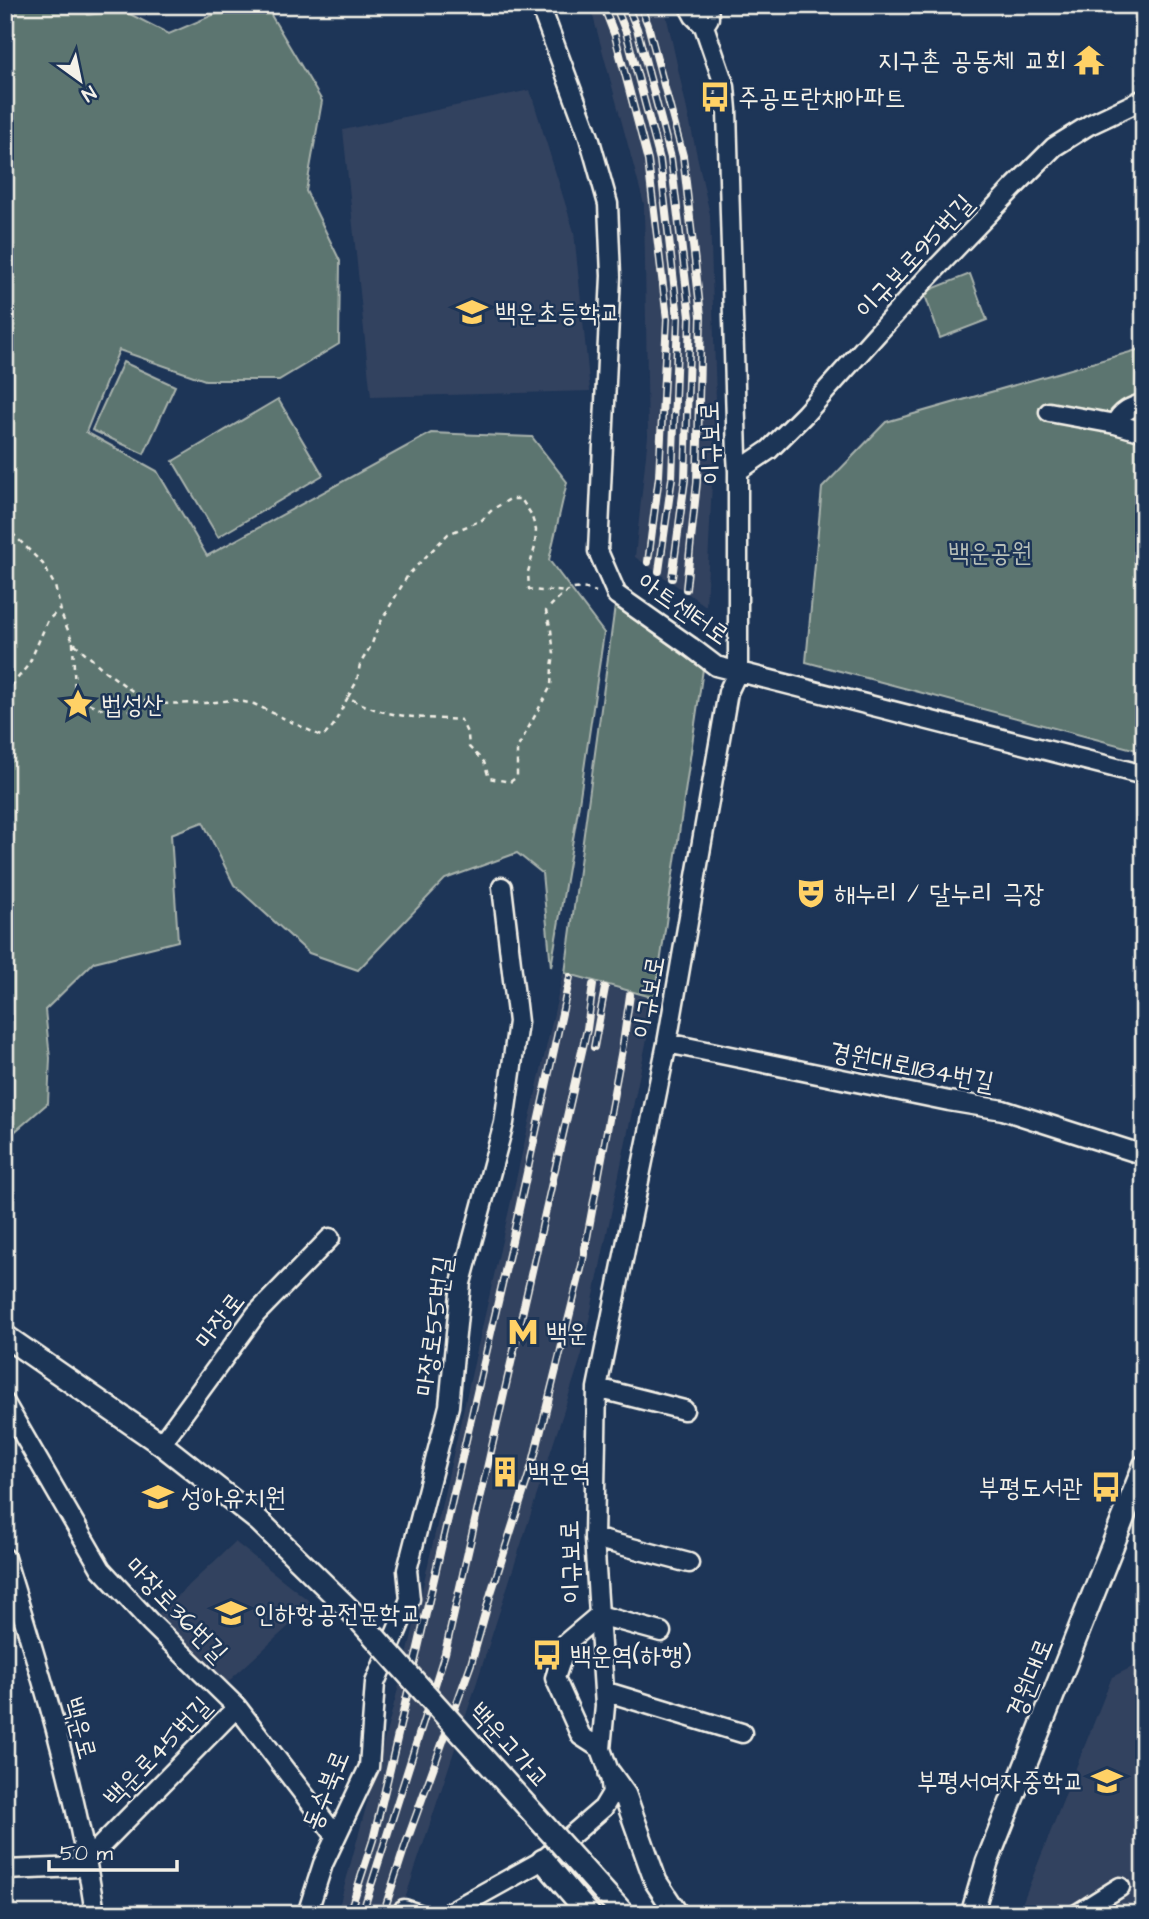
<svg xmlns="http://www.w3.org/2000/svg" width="1149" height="1919" font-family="'Architects Daughter','Poor Story',sans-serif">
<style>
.built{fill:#33425f}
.green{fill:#5b7470;stroke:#a8b2ac;stroke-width:2}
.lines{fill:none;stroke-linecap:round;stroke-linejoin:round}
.minor-casing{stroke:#f4f1e8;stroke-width:23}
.major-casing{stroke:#f4f1e8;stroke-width:26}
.path{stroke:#f4f1e8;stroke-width:2.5;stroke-dasharray:5 5;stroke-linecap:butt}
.minor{stroke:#1d3557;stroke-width:18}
.major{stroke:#1d3557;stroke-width:21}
.rail-casing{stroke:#f4f1e8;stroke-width:8}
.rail{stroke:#1d3557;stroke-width:5;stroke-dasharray:16;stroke-linecap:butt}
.minor-bridge-casing{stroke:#f4f1e8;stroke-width:23;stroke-linecap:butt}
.major-bridge-casing{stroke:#f4f1e8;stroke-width:26;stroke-linecap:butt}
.minor-bridge{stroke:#1d3557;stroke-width:18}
.major-bridge{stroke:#1d3557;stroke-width:21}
.labels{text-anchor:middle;stroke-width:5;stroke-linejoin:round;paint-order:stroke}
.poi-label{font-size:26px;fill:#f4f1e8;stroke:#1d3557;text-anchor:start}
.street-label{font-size:26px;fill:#f4f1e8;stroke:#1d3557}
.park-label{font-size:26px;fill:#b7bfb8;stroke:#1d3557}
</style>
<rect width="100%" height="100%" fill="#1d3557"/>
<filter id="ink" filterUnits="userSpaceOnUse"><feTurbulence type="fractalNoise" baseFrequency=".0143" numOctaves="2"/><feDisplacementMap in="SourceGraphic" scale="14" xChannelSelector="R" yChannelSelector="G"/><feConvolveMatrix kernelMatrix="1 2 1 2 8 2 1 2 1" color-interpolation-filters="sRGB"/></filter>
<g filter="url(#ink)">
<path class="built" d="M590,5H664L710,215L716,400L706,606L635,557L648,436L644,204Z
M530,90L574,232L590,391L371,397L343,130Z
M563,974L655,1000L582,1354L474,1691L400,1914H337L407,1656Z
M235,1542L313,1604L219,1690L150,1622Z
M1144,1661V1914H1106L1117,1906L1103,1886L1056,1914H1018L1112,1677Z"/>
<path class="green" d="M5,5H81L88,15L122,10L169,34L236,5H265L322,101L306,191L340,261L339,344L279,380H205L119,350L86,432L157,471L207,556L431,433L532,437L567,482L549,560L604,633L578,810L551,967L542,873L517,853L445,879L358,970L309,953L234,885L203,822L171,834L178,941L94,962L45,1010L50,1058L48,1103L5,1140Z
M970,274L987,320L940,338L924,292Z
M1144,348V752L806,662L822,488L886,422Z
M123,362L175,386L144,454L92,430Z
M278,399L323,475L218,537L173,461Z
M615,606L703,669L655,998L565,973Z"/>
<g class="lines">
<g class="minor-casing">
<path id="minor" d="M540,5L589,137L608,204L611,276L598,551L617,595
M688,5L694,16L704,26
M1049,412L1115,424L1144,432
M1115,424C1121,411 1131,407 1144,403
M738,471L769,450L805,414L927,278L1015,186L1054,147L1089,125L1144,99
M691,647L716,666L1144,775
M667,1043L949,1101L1003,1110L1144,1155
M597,1388L684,1410
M5,1403L101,1569L150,1622L237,1707L335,1835
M161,1444L256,1314L330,1238
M594,1538L689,1563
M5,1558C41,1674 78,1793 95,1914
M599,1615L567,1642L555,1678L581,1736L601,1749
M599,1615L661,1632
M604,1691L742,1733
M5,1870L80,1867L237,1707
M307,1914L323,1864L369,1767L375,1683L410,1599L407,1570L449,1406L461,1283L504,1123L518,1022L502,887
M402,1914L404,1909L419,1914
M446,1914L543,1860L603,1808L612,1793L610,1774L601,1749L605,1706L594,1538L597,1388L667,1043L728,692L738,671V471L737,456L727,110L725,87L704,26L709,18L708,5
M1077,1914L1120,1887"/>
</g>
<g class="major-casing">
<path id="major" d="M5,1336L161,1444L259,1521L353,1613
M610,1774L625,1795L656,1882L677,1914
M543,1860L589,1914
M972,1914L987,1862L1144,1466"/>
</g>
<path class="path" d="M5,526L43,564L55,586L62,616L73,642L105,671L150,704L205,703L234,700L254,704L323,737L333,726L348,697C386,719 418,717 461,720L468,735L469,747L484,762L489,778L510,782L517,777V749L551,686L552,667L554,654L551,630L546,611C562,594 571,582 596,592
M73,642L75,696C101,711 120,717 148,704
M5,694L29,664L48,620L60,609
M348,697L357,681L360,664L371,646L379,625L408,575L448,534L482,520L493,509L510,499H521L531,514L536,530L535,547L528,572L529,589C542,593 551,589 564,592"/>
<use href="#minor" class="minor"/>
<use href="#major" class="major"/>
<g class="rail-casing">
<path id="rail" d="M603,5L615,36L648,161L667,319L659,476L648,562
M615,5L626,32L660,160L678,318L672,478L659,571
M627,5L637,29L671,158L690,317L685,480L672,578
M640,5L648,25L683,156L701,316L697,482L686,589
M594,1047L605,988
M349,1914L373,1840L390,1769L510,1250L570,977
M362,1914L445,1653L587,1029L593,985
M383,1914L405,1846L471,1664L491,1593L533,1462L582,1265L623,1044L630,995"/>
</g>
<use href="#rail" class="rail"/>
<g class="minor-bridge-casing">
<path id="minor-bridge" d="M617,595L691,647"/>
</g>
<g class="major-bridge-casing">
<path id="major-bridge" d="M353,1613L624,1914"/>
</g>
<use href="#minor-bridge" class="minor-bridge"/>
<use href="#major-bridge" class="major-bridge"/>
</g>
</g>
<defs>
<g id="temple-bare" transform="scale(2.415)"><path d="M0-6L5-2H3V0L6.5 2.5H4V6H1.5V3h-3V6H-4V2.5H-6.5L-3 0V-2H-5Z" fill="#ffd166" stroke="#1d3557" stroke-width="2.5" paint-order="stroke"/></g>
<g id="bus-bare" transform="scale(2.415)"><path d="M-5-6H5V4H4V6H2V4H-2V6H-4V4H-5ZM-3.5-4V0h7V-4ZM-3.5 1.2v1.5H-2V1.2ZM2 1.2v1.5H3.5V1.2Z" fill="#ffd166" stroke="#1d3557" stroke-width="2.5" paint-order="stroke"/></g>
<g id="school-bare" transform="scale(2.415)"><path d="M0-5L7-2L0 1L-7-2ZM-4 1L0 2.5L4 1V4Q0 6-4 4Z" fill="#ffd166" stroke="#1d3557" stroke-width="2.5" paint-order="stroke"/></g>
<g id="sight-bare" transform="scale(2.415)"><path d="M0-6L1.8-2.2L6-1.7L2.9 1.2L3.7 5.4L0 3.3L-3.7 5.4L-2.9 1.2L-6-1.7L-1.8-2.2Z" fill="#ffd166" stroke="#1d3557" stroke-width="2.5" paint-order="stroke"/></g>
<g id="theatre-bare" transform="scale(2.415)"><path d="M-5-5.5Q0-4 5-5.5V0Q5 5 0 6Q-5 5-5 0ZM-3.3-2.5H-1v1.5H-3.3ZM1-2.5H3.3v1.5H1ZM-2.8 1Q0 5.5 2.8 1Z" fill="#ffd166" stroke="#1d3557" stroke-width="2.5" paint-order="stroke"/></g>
<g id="metro-bare" transform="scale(2.415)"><path d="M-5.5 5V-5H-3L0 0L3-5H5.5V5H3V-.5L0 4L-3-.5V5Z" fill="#ffd166" stroke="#1d3557" stroke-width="2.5" paint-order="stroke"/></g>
<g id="building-bare" transform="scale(2.415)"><path d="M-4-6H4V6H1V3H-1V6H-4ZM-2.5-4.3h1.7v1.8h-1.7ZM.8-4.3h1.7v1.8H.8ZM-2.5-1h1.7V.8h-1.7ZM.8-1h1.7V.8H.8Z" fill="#ffd166" stroke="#1d3557" stroke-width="2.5" paint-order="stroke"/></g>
<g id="university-bare" transform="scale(2.415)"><path d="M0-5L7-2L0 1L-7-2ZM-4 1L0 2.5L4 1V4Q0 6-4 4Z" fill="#ffd166" stroke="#1d3557" stroke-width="2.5" paint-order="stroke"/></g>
</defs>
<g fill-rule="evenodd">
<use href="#temple-bare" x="1089" y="60"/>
<use href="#bus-bare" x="715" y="97"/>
<use href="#school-bare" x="472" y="312"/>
<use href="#sight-bare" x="78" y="704"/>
<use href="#theatre-bare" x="811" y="893"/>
<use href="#metro-bare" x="523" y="1332"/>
<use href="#building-bare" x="505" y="1472"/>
<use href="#bus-bare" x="1106" y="1487"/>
<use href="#school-bare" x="158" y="1497"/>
<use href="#university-bare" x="231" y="1613"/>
<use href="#bus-bare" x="547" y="1655"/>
<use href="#school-bare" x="1107" y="1781"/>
</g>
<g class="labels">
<g class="poi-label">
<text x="1066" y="69" text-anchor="end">지구촌 공동체 교회</text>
<text x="738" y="106">주공뜨란채아파트</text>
<text x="495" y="321">백운초등학교</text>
<text x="101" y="713">법성산</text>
<text x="834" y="902">해누리 / 달누리 극장</text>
<text x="546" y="1341">백운</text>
<text x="528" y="1481">백운역</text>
<text x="1083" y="1496" text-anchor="end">부평도서관</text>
<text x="181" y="1506">성아유치원</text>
<text x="254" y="1622">인하항공전문학교</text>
<text x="570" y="1664">백운역(하행)</text>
<text x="1084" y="1790" text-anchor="end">부평서여자중학교</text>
</g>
<g class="street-label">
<text transform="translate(914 256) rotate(-47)" y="9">이규보로95번길</text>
<text transform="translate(710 443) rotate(-92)" y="9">이규보로</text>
<text transform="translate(684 608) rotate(35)" y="9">아트센터로</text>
<text transform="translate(648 997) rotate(-80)" y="9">이규보로</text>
<text transform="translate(912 1066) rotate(11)" y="9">경원대로1184번길</text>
<text transform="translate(219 1320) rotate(-52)" y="9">마장로</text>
<text transform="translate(433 1326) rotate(-82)" y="9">마장로55번길</text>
<text transform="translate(570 1562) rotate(-92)" y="9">이규보로</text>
<text transform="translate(177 1609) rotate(46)" y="9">마장로36번길</text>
<text transform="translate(1029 1678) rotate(-68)" y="9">경원대로</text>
<text transform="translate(81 1728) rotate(75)" y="9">백운로</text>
<text transform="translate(510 1745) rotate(48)" y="9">백운고가교</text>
<text transform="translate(157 1751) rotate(-46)" y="9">백운로45번길</text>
<text transform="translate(325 1790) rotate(-68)" y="9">동수북로</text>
</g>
<g class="park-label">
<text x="990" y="561">백운공원</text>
</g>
</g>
<rect width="1149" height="1919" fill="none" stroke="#1d3557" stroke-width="28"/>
<rect x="14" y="14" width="1121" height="1891" fill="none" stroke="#f4f1e8" stroke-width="2.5" filter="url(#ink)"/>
<g transform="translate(80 80) rotate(147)" stroke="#1d3557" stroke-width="5" paint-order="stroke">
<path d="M0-5L12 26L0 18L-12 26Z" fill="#f4f1e8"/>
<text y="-10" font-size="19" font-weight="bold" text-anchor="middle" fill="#f4f1e8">N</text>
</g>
<path d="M49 1860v10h128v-10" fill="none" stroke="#f4f1e8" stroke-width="3.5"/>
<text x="60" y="1860" font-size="21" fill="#f4f1e8" stroke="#1d3557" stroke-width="5" paint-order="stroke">50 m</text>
</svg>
